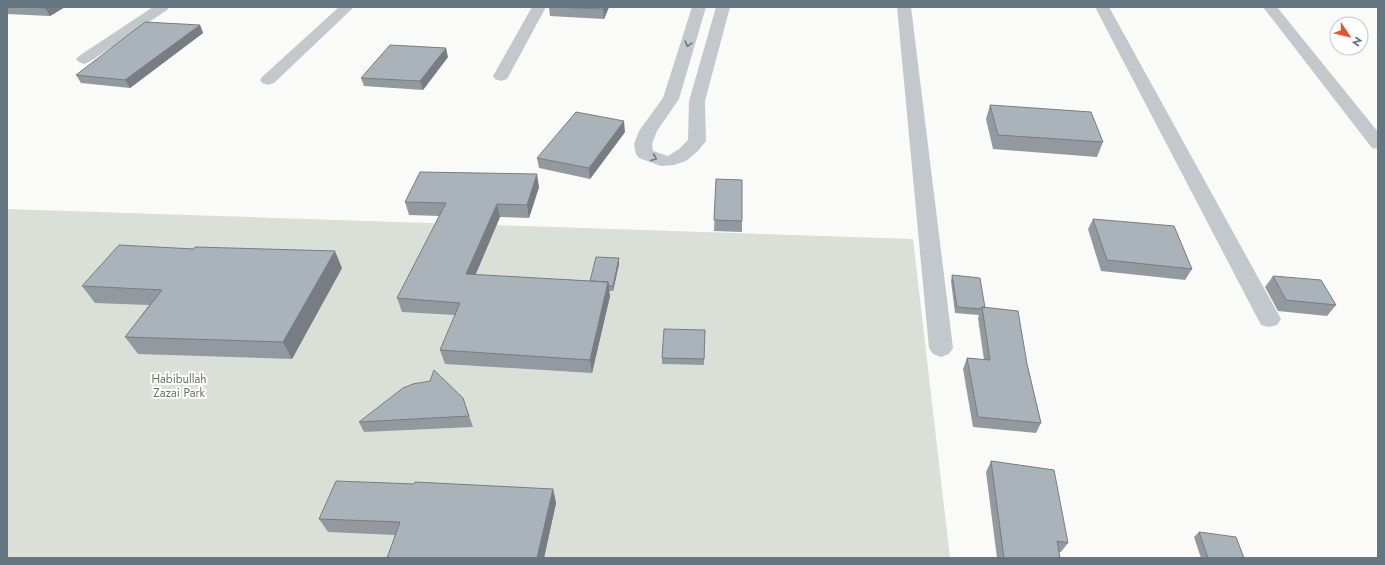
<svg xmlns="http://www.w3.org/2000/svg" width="1385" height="565" font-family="Jost,sans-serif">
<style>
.green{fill:#dadfd7}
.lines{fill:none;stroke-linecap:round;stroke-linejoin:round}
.minor{fill:#c3c8cc;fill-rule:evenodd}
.wall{fill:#929a9f}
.shaded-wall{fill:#777d82}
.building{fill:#aab3b9;stroke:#777d82}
.oneway{stroke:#6a7a87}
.labels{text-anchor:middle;stroke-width:4;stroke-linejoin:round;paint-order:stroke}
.park-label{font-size:12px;fill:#687a64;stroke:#fff}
</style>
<rect width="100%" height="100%" fill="#fafaf8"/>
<path class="green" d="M7,209L913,239L950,558H7Z"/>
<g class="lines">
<path class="minor" d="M153,7H169L167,10L89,62L84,64L79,62L76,59L79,56Z
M339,7H354L274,83L268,85L262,83L260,80L262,77Z
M532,7H546L507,79L501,81L495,79L493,76Z
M692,7H706L679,99L657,131L652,144L653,151L668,156L679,149L688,140L689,101L716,7H730L705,101L706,141L698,151L686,161L674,165L661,166L639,158L636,154L634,144L639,131L663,98Z
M897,7H911L953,348L949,354L941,357L933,354L929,348Z
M1095,7H1109L1281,319L1277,325L1269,327L1261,325Z
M1263,7H1277L1378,132V149L1372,148Z"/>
</g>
<path class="wall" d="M7,7H65L50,16L7,14Z
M549,7H609L604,19L550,16Z
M200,25L203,33L130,88L81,83L76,75Z
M448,57L423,90L364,86L361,78Z
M990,105L1103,142L1097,157L993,149L986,119Z
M625,132L590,179L539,168L537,158Z
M716,179L742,221V232L714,231Z
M539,187L529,218L500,217L475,275L590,281L619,258V264L613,291H609L610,296L592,373L445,364L440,350L455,315L402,312L397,298L440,216L409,215L405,202Z
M1093,219L1192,269L1185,280L1101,271L1088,229Z
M342,268L292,359L138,354L125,337L149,305L95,303L82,286Z
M952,275L985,308L1027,364L1041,423L1036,433L973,427L963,369L967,358L984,360L978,318L979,315L955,313L951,281Z
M1273,276L1336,305L1327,316L1278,311L1265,287Z
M705,330L704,365L662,364V358Z
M463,398L473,427L364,432L359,422Z
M991,461L1068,543L1061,552H1059L1060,558H997L986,472Z
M553,489L556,503L544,558H387L395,535L328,532L319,519Z
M1199,532L1244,558H1201L1194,537Z"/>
<path class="shaded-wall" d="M46,7H65L50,16L45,8Z
M604,7H609L604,19L603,9Z
M200,25L203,33L130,88L125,80Z
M446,48L448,57L423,90L420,81Z
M624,121L625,132L590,179L589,168Z
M537,174L539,187L529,218L527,205Z
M497,204L500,217L470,288L466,274Z
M335,251L342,268L292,359L283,342Z
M619,258V264L613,291V286Z
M608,282L610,296L592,373L590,360Z
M553,489L556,503L544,558H537Z"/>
<path class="building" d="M25,7H46L45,8Z
M554,7H604L603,9Z
M145,22L200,25L125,80L76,75Z
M390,45L446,48L420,81L361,78Z
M990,105L1091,112L1103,142L998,135Z
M576,112L624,121L589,168L537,158Z
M420,172L537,174L527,205L497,204L466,274L608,282L590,360L440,350L460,303L397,298L446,203L405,202Z
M716,179L742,180V221L714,220Z
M1093,219L1174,226L1192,269L1107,260Z
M119,245L194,249L195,247L335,251L283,342L125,337L162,290L82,286Z
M596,257L619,258L613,286H609L608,282L590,281Z
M952,275L980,278L985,308L982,307L981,309L957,307Z
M1273,276L1321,280L1336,305L1286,300Z
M982,307L1018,311L1027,364L1041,423L978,417L967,358L990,360Z
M664,329L705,330L704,359L662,358Z
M434,370L463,398L469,416L359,422L403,388L413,384L430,381Z
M991,461L1054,470L1068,543L1057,541L1060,558H1004Z
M336,481L414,484L415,482L553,489L537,558H387L400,522L319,519Z
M1199,532L1236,537L1244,558H1208Z"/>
<defs><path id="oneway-chevron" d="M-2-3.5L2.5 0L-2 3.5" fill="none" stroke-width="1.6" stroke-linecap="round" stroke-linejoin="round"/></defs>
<g class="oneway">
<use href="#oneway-chevron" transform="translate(688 44) rotate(107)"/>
<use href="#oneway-chevron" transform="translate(654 158) rotate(23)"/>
</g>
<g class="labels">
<g class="park-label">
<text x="179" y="383">Habibullah<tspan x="179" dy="14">Zazai Park</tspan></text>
</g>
</g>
<rect width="1385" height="565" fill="none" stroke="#657683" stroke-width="16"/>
<g transform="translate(1349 36) rotate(125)"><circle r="19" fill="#ffffff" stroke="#c1c8cd"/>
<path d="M0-3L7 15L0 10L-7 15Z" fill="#e4572e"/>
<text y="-6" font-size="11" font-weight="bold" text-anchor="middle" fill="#657683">N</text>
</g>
</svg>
